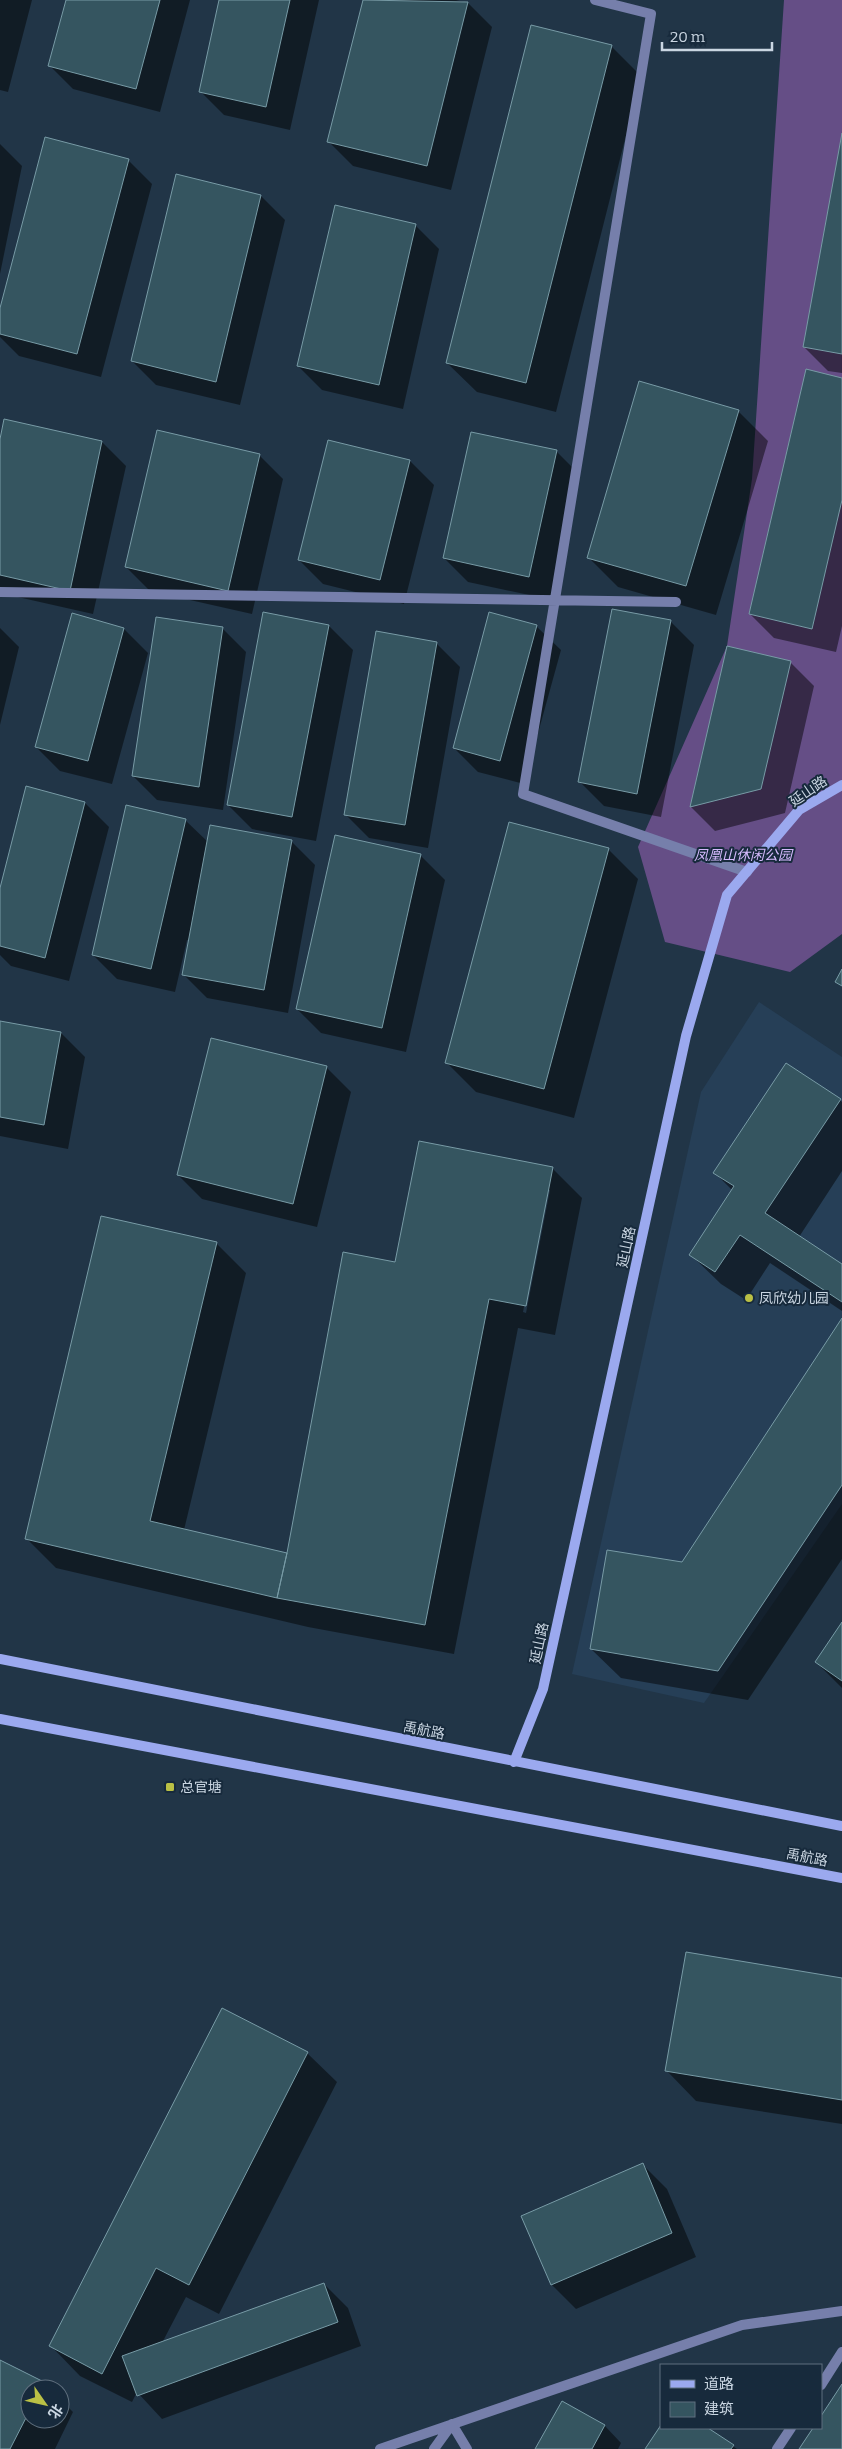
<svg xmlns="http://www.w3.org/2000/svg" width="842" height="2449" font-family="Bitter,'Noto Sans SC',serif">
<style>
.built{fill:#263f57}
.forest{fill:#654e86}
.shadow{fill:#0007;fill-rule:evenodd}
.building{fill:#355560;stroke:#789ba6}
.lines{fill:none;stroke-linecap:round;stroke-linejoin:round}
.street{stroke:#767fab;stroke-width:10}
.secondary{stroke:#9ba9ef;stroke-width:10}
.poi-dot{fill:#bac045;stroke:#172a3c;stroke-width:2}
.labels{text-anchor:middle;stroke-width:4;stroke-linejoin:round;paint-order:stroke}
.street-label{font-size:14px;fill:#cad6e2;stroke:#172a3c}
.park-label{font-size:14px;font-style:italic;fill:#d5bafd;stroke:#172a3c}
.poi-label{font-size:14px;fill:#cad6e2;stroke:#172a3c;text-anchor:start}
</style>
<rect width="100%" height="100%" fill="#213547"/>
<path class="built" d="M759,1002L842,1057V1504L704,1703L572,1674L701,1092Z"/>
<path class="forest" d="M784,0H842V934L790,972L665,942L638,847L727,646L752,479Z"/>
<path class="shadow" d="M0,0H32L8,92L0,90Z
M67,0H190L160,112L73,89L49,65Z
M220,0H319L290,130L224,115L200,91Z
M364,0H456L468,3L492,27L451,190L353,166L329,142Z
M611,46L641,76L556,412L477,392L447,363Z
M842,140V373L828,371L804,347Z
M0,144L22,166L0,274Z
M128,160L152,184L101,377L19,356L0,337V313Z
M261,196L285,220L240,405L156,385L132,361Z
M415,225L439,249L403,409L322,390L298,366Z
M842,379V626L836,652L774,638L750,614Z
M738,411L768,441L716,615L618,587L588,557Z
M102,442L126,466L93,614L0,593V444Z
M329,442L410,461L434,485L404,604L323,584L299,560Z
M556,451L580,475L553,600L468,582L444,558Z
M259,455L283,479L252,614L150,591L126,567Z
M73,615L124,629L148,653L112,784L60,771L36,747Z
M670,621L694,645L661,817L604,806L580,782Z
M329,626L353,650L316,841L252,829L228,805Z
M536,626L561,650L524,784L478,772L454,748Z
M0,628L19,647L0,725Z
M222,628L246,652L223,810L157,800L133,776Z
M436,643L460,667L428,848L369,838L345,814Z
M728,647L790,662L814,686L785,813L715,831L691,807Z
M27,788L85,803L109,827L69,981L11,966L0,955V893Z
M185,820L208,842L291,841L315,865L288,1013L207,998L183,974L190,940H187L175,992L117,979L93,955Z
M608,849L638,879L574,1118L476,1092L446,1062Z
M421,856L445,880L406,1052L321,1033L297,1009Z
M0,1022L61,1033L85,1057L68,1149L0,1136Z
M212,1039L327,1068L351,1092L317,1227L202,1199L178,1175Z
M840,1100L842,1102V1171L799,1237L842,1265V1311L770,1263L746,1300L721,1284L691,1255L733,1191L715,1173Z
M552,1168L582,1198L555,1335L518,1328L454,1654L308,1627L56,1568L26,1538L216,1243L246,1273L184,1530L288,1555L396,1264ZM547,1190H550L526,1313L523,1312Z
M842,1320V1559L748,1700L621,1678L591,1649L683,1563Z
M842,1624V1688L816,1662Z
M842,1979V2124L696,2101L667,2071Z
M307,2053L337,2082L219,2314L186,2297L162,2343L324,2284L348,2308L361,2346L162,2419L137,2392L132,2402L80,2376L51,2346Z
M643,2165L667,2189L696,2257L576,2309L552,2285L523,2216Z
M0,2361L44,2383L50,2389H30V2419H60V2399L73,2412L55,2449H0Z
M562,2402L605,2426L621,2443L618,2449H536Z
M661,2428H706L737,2449H647Z"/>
<path class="building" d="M66,0H160L136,89L48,66Z
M219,0H290L266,107L199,92Z
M363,0L468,2L427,166L327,142Z
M531,25L612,45L526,383L446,363Z
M842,133V354L803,347Z
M45,137L129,159L77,354L0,334V308Z
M176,174L261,195L216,382L131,361Z
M335,205L416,224L379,385L297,366Z
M806,369L842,378V500L812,629L749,614Z
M639,381L739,410L686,586L587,558Z
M4,419L102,441L70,591L0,575V439Z
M157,430L260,454L228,591L125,567Z
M471,432L557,450L529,577L443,558Z
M328,440L410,460L380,580L298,560Z
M612,609L671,620L637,794L578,782Z
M263,612L329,625L292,817L227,805Z
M489,612L537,625L500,761L453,748Z
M72,613L124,628L88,761L35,747Z
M156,617L223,627L199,787L132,776Z
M376,631L437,642L405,825L344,815Z
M727,646L791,661L761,789L690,807Z
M26,786L85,802L45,958L0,946V888Z
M126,805L186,819L151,969L92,955Z
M509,822L609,848L544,1089L445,1063Z
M210,825L292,840L264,990L182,975Z
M335,835L421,854L382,1028L296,1009Z
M842,969V986L835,982Z
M0,1021L61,1032L44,1125L0,1117Z
M211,1038L327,1066L293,1204L177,1175Z
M786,1063L841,1099L765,1213L842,1264V1302L740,1235L715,1272L689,1255L734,1186L713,1173Z
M419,1141L553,1167L526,1306L489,1299L425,1625L277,1598L287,1553L343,1252L395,1262Z
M101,1216L217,1242L150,1521L287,1553L277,1598L25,1539Z
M842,1318V1485L718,1671L590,1649L607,1550L682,1562Z
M842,1622V1681L815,1662Z
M686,1952L842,1978V2100L665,2071Z
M222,2008L308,2052L189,2285L156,2268L102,2374L49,2346Z
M643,2163L672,2233L551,2285L521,2216Z
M324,2283L338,2322L137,2396L122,2356Z
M0,2360L44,2382L41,2389H30V2410L10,2449H0Z
M842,2384V2449H799L813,2428H821V2416Z
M562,2401L605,2425L592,2449H535Z
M661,2425V2428H708L734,2445L731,2449H645Z"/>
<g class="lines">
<path class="street" d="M595,0L651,14L523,794L747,872
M0,592L676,602
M821,2385L842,2352
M380,2449L742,2325L842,2311
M434,2449L452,2424L467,2449
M777,2449L791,2428"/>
<path class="secondary" d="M0,1659L842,1826
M0,1719L842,1878
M514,1762L543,1689L686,1036L727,895L799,810L842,785"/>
</g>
<g class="poi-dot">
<circle cx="749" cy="1298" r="5"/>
<rect x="165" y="1782" width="10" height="10" rx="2.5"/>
</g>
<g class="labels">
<g class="street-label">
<text transform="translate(808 791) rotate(-34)" y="5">延山路</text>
<text transform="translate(626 1247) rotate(-78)" y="5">延山路</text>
<text transform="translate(539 1643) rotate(-78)" y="5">延山路</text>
<text transform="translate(424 1730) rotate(11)" y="5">禹航路</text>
<text transform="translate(807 1857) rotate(11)" y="5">禹航路</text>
</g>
<g class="park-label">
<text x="743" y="860">凤凰山休闲公园</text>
</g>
<g class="poi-label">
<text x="759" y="1303">凤欣幼儿园</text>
<text x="180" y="1792">总官塘</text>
</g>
</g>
<rect x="660" y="2364" width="162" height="65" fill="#172a3c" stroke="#5f6f7e"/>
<rect x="670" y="2380" width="25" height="8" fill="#9ba9ef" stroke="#5f6f7e"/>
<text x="704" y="2389" font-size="15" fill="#cad6e2">道路</text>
<rect x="670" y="2402" width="25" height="15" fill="#355560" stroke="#5f6f7e"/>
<text x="704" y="2414" font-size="15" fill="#cad6e2">建筑</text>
<g transform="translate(45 2404) rotate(124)"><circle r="24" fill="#172a3c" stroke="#5f6f7e"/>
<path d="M0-4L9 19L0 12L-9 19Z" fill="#bac045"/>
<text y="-8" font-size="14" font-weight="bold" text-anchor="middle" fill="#cad6e2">北</text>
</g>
<path d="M662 42v8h110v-8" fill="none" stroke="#cad6e2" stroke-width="2.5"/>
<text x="670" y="42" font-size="15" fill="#cad6e2" stroke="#172a3c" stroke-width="4" paint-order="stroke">20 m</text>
</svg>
